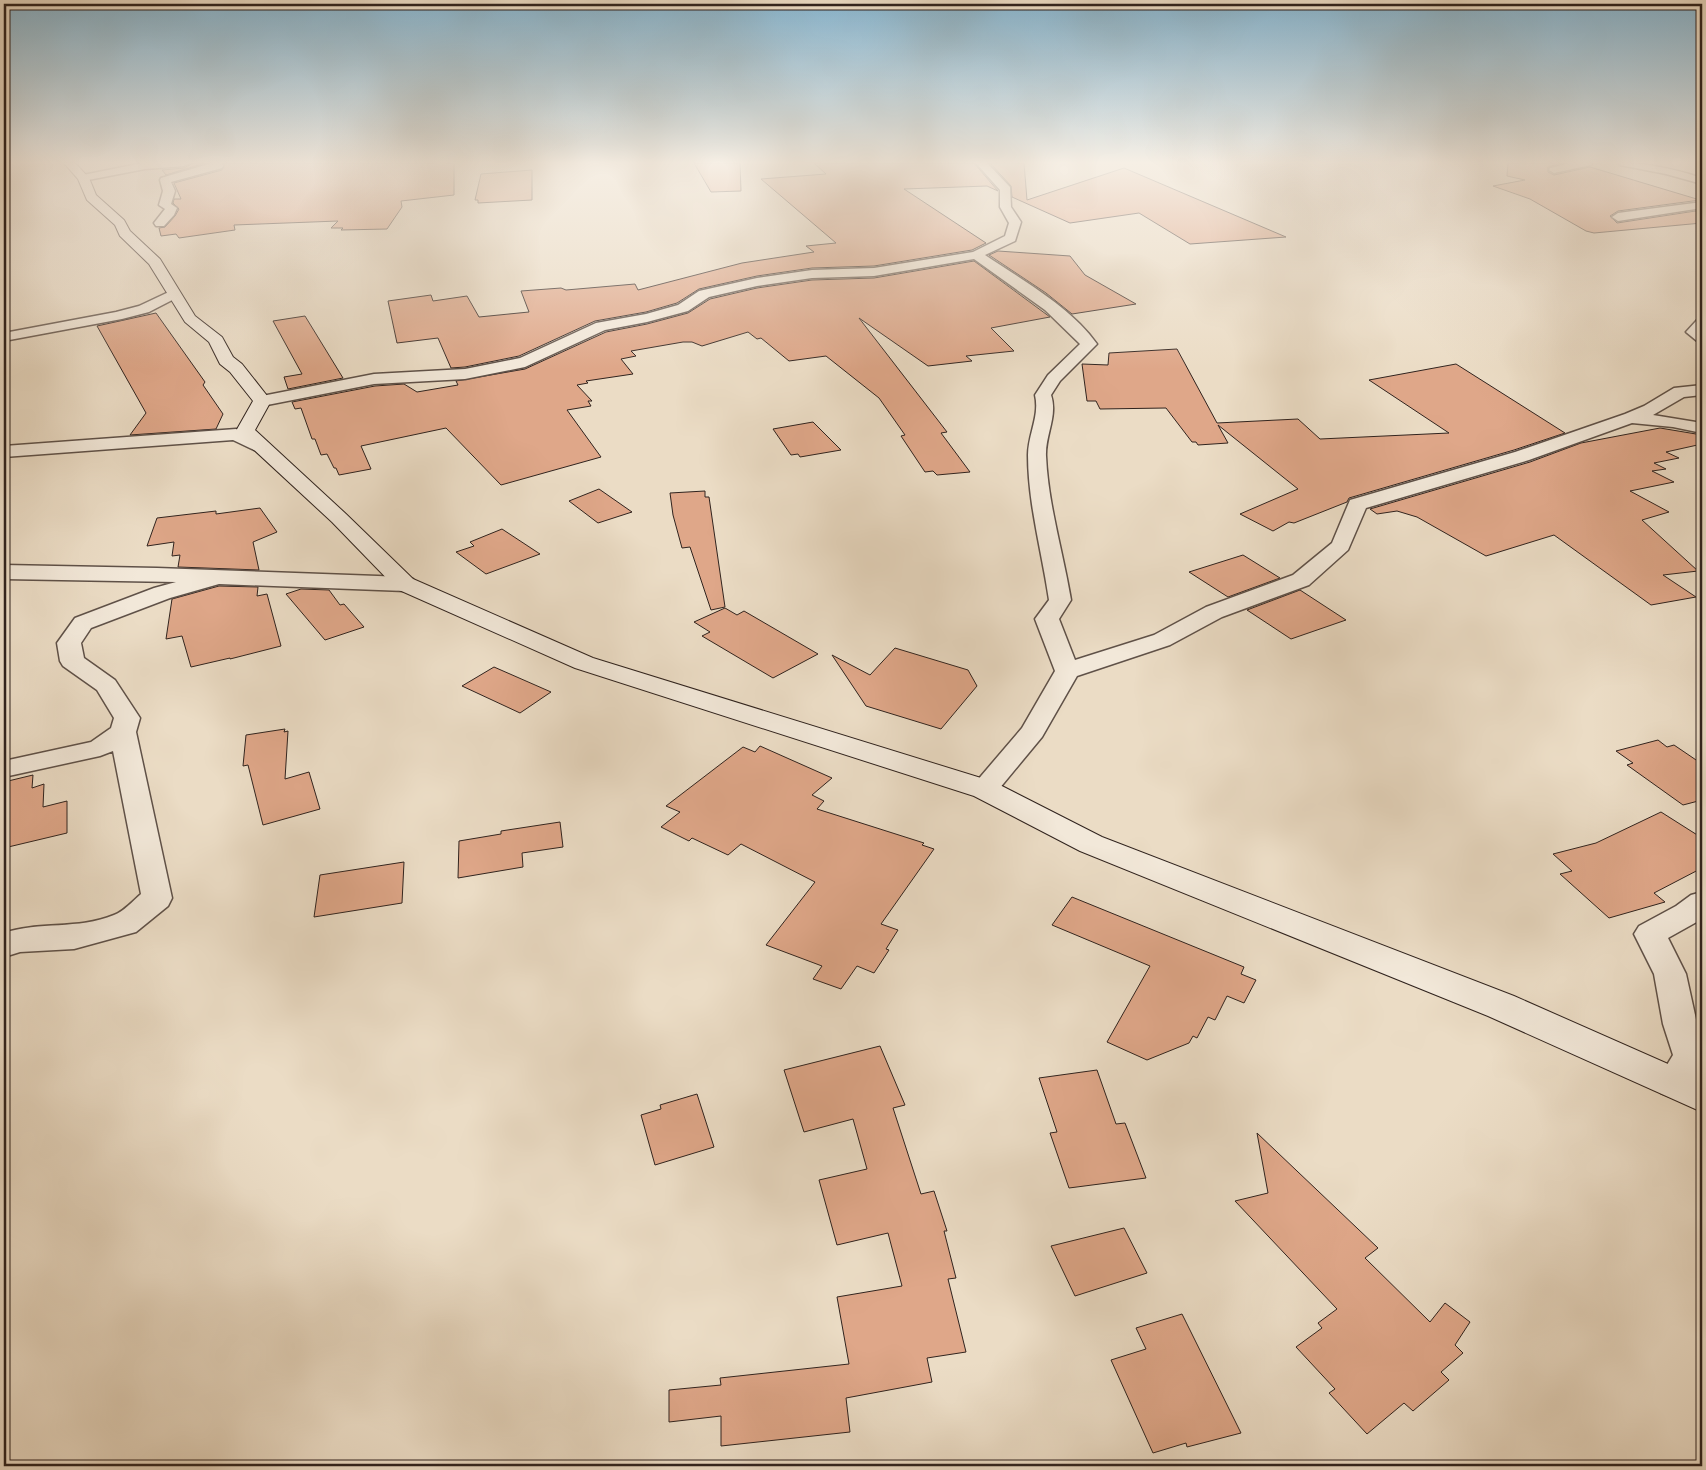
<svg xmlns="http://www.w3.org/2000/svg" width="1706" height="1470" font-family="'Libre Caslon Text',serif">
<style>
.building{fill:#dfa789;stroke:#30231e}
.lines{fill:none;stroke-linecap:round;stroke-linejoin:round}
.street-casing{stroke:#5f5148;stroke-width:3}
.secondary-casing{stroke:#30231e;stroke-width:2}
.street{fill:#f2e8d9;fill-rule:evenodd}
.secondary{fill:#f2e8d9;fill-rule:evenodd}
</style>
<rect width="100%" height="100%" fill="#ebdcc5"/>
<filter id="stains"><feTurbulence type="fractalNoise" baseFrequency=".004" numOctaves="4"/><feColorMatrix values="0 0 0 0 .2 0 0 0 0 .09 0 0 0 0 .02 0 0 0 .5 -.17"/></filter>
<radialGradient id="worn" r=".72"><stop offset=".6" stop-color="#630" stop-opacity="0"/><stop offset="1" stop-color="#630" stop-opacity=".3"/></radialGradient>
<path class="building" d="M196,163H205L166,175L162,170L184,168L191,164Z
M224,163H454V195L401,201L402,207L387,229L341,230L343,228H331L338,221L234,225L235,230L179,238L176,234L161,236L159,228L165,227L175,216L179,209L173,203L174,199H181L174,183L222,170Z
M694,163H740L741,191L711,192Z
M814,163H974L998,191L987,186L904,189L986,243L972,250L874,266L812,268L757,276L699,289L677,303L646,312L595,321L519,356L465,367L451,368L438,338L397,343L388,301L431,295L433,301L467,296L479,317L529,312L521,291L561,288L566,290L635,284L638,290L742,263L814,252L806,246L836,243L761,179L826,174Z
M990,163H1024L1027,200L1124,168L1286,237L1190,244L1139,213L1070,223L1012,197L1011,186Z
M1508,163H1562L1548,167V172L1554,175L1590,167L1700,200L1618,211L1610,216L1617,223L1702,210V223L1594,233L1586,231L1530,199L1493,186L1525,180L1507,176Z
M532,170V200L478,203V200H475L481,174Z
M998,251L1070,256L1085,275L1136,304L1072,314L1046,293L989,255Z
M974,261L1050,317L991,328L1014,351L966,356L972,361L928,366L859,318L947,432L941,433L970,472L937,475L933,471L925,472L901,436L905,435L879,398L826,356L789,361L761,338L757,339L748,332L702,346L692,342H683L631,351L636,356L621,359L633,374L586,381L588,383L577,385L592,401H588L591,406L567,410L601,457L501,485L446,428L361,446L371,469L339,475L336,468H334L327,454L321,455L315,439H312L301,408L295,409L292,402L375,386L404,384L417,392L458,385L456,381L525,369L606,332L647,324L688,313L710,299L757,288L812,280L874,278Z
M156,313L205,382L203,385L223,414L216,429L130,435L146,413L97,326Z
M305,316L343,378L288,389L284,377L302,374L273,321Z
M1177,349L1217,423L1298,419L1320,439L1449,433L1369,380L1456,364L1565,433L1514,450L1349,498L1347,502L1294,523L1289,522L1273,531L1240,514L1298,489L1218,425L1228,443L1198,445L1196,442H1192L1166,408L1100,409L1096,401H1087L1082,364L1108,365L1109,353Z
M813,422L841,450L800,457L798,454L791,455L773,429Z
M1660,428L1702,435V444L1666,452L1679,458L1654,463L1666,469L1652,471L1674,482L1630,491L1669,512L1642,520L1698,571L1663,575L1696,597L1651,605L1554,535L1486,556L1417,517L1397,511L1377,514L1370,509L1530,462L1581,443Z
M599,489L632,512L598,523L569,501Z
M705,491V497H709L725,607L711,610L690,547L682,548L673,515L670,493Z
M260,508L277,532L253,542L259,570L178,567L180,555L172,556L174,542L147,546L157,518L216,511V514Z
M502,529L540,554L486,574L456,552L474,546L470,542Z
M1243,555L1280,578L1228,597L1189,572Z
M219,586L258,587L257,596L267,594L281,646L230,659V658L191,667L182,636L166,639L172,599Z
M301,589L329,590L340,605L344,604L364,627L325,640L286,594Z
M1300,590L1346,620L1291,639L1247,610Z
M725,608L737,615L744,611L818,654L773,678L702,636L710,632L694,622Z
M895,648L968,670L977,686L941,729L866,706L832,655L870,675Z
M494,667L551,692L520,713L462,686Z
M285,729L284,732L288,731L285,779L309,772L320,809L263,825L248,765L243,766L246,735Z
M1658,740L1667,747L1674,745L1702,764V800L1683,805L1627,765L1633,763L1616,751Z
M760,746L832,778L812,795L824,801L817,809L924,843L922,845L934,849L881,924L898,930L886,949L889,950L874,973L857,966L841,989L813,979L822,966L766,945L815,882L741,844L728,855L692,838L689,841L661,827L680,812L666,806L743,747L755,752Z
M33,775L32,788L44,784L43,807L67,801V833L4,848V782Z
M1661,812L1702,838V868L1654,893L1665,902L1609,918L1560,874L1572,871L1553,854L1596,843Z
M560,822L563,847L522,853L523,867L458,878L459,841L501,834V831Z
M404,862L402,903L314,917L320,875Z
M1072,897L1244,967L1241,974L1256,980L1244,1003L1227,996L1215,1020L1208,1017L1197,1038L1193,1036L1189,1043L1147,1060L1107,1042L1150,966L1052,925Z
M880,1046L905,1105L893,1108L921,1194L934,1191L947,1231H944L956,1278L948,1279L966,1352L927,1358L932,1382L846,1398L850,1432L721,1446V1416L669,1422V1390L721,1385L720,1378L849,1364L837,1297L902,1286L888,1233L837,1245L819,1180L867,1169L853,1119L804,1132L784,1070Z
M1097,1070L1116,1124L1125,1123L1146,1178L1069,1188L1050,1133L1057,1132L1039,1078Z
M697,1094L714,1147L655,1165L641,1115L661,1109L660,1105Z
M1257,1133L1378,1248L1365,1258L1430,1322L1445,1303L1470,1322L1455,1345L1463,1353L1441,1372L1449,1380L1413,1411L1404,1403L1367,1434L1329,1393L1335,1389L1296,1347L1322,1328L1318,1323L1337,1309L1235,1201L1268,1193Z
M1124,1228L1147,1273L1075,1296L1051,1246Z
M1182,1314L1241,1433L1187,1447L1186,1443L1153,1453L1111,1360L1146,1349L1136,1328Z"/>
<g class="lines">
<g class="street-casing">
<path id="street" d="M143,163H189L184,166L145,169L83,181L78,178L83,175Z
M212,163H222L223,166L222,168L171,182L175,191L171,204L177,208L174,215L164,226H156L154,223L165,209L159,205L163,191L160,180L161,178Z
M976,163H987L1010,187L1011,207L1021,222L1015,241L985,255C1022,280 1071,307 1097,344L1060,381L1051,395C1058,416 1045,435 1046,456C1048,504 1063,552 1071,600L1059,619L1075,660L1154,635L1206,607L1293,575L1332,543L1350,500L1515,452L1625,414L1644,406L1674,388L1702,385V395L1684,397L1653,415L1702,423V433L1673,427L1632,423L1529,460L1366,508L1348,550L1309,585L1222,617L1170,645L1077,676L1042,737L994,795L984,798L974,795L970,789L1022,728L1055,671L1035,619L1049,600C1042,552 1028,504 1028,455C1028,434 1040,416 1035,395L1048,375L1080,344L1045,310L974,259L874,276L812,278L757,286L709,297L688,311L647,322L605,330L525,367L465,379L374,384L262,406L256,405L254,401L256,397L262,396L374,374L465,369L520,358L596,323L646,314L678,305L699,291L757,278L812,270L874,268L973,252L1005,236L1009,223L1000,207V190Z
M1571,163H1592L1591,165L1554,173L1549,170L1550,168Z
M1619,163C1648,163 1674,169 1702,178V184L1666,174L1620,165Z
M1702,202V208L1618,221L1612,217L1618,213Z
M173,290L180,294L178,297L149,312L122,319L4,341V333L116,312L139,306Z
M1702,319V343L1697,341L1686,332L1697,320Z
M236,429L266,442L269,446L266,450L260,451L254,450L233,440L4,457V446Z
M4,565L157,568L405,577L413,579L416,584L413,589L405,591L219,584L170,598L91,628L81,643L84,658L115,680L140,718L136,732L172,898L168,906L136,932L74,949L20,952L4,957V933C39,921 78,930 114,915C123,912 133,901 141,894L113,751L100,756L4,777V761L91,742L111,728L114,718L97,690L63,666L60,661L57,643L75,618L154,588L176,582L4,579Z
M1702,892V919L1668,938L1686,974L1697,1024L1702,1038V1068L1687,1093L1674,1098L1661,1093L1656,1083L1673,1055L1663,1024L1654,974L1634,934L1639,926L1676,906L1691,895Z"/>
</g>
<g class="secondary-casing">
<path id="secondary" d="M64,163H75L89,178L96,195L124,220L130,231L160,259L195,316L222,337L233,357L242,364L268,397L271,401L255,430L346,514L413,579L593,658L994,782L1102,837L1514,996L1702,1079V1112L1488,1016L1080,851L974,796L575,668L397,589L332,522L238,435L236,431L253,401L230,372L220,364L209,342L185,322L149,264L120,236L115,225L87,200L78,179Z"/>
</g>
<use href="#street" class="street"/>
<use href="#secondary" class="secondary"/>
</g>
<linearGradient id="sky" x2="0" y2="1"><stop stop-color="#88b7d2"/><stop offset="0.44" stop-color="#f6efe5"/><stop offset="1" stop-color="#f6efe5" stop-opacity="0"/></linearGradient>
<rect width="1706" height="369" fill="url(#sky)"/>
<rect width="1706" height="1470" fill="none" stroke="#ebdcc5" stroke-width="20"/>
<rect x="5" y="5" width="1696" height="1460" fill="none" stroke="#30231e" stroke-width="2.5"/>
<rect x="10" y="10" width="1686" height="1450" fill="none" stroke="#30231e"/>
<rect width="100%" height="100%" filter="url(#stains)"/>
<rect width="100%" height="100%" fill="url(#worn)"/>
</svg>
